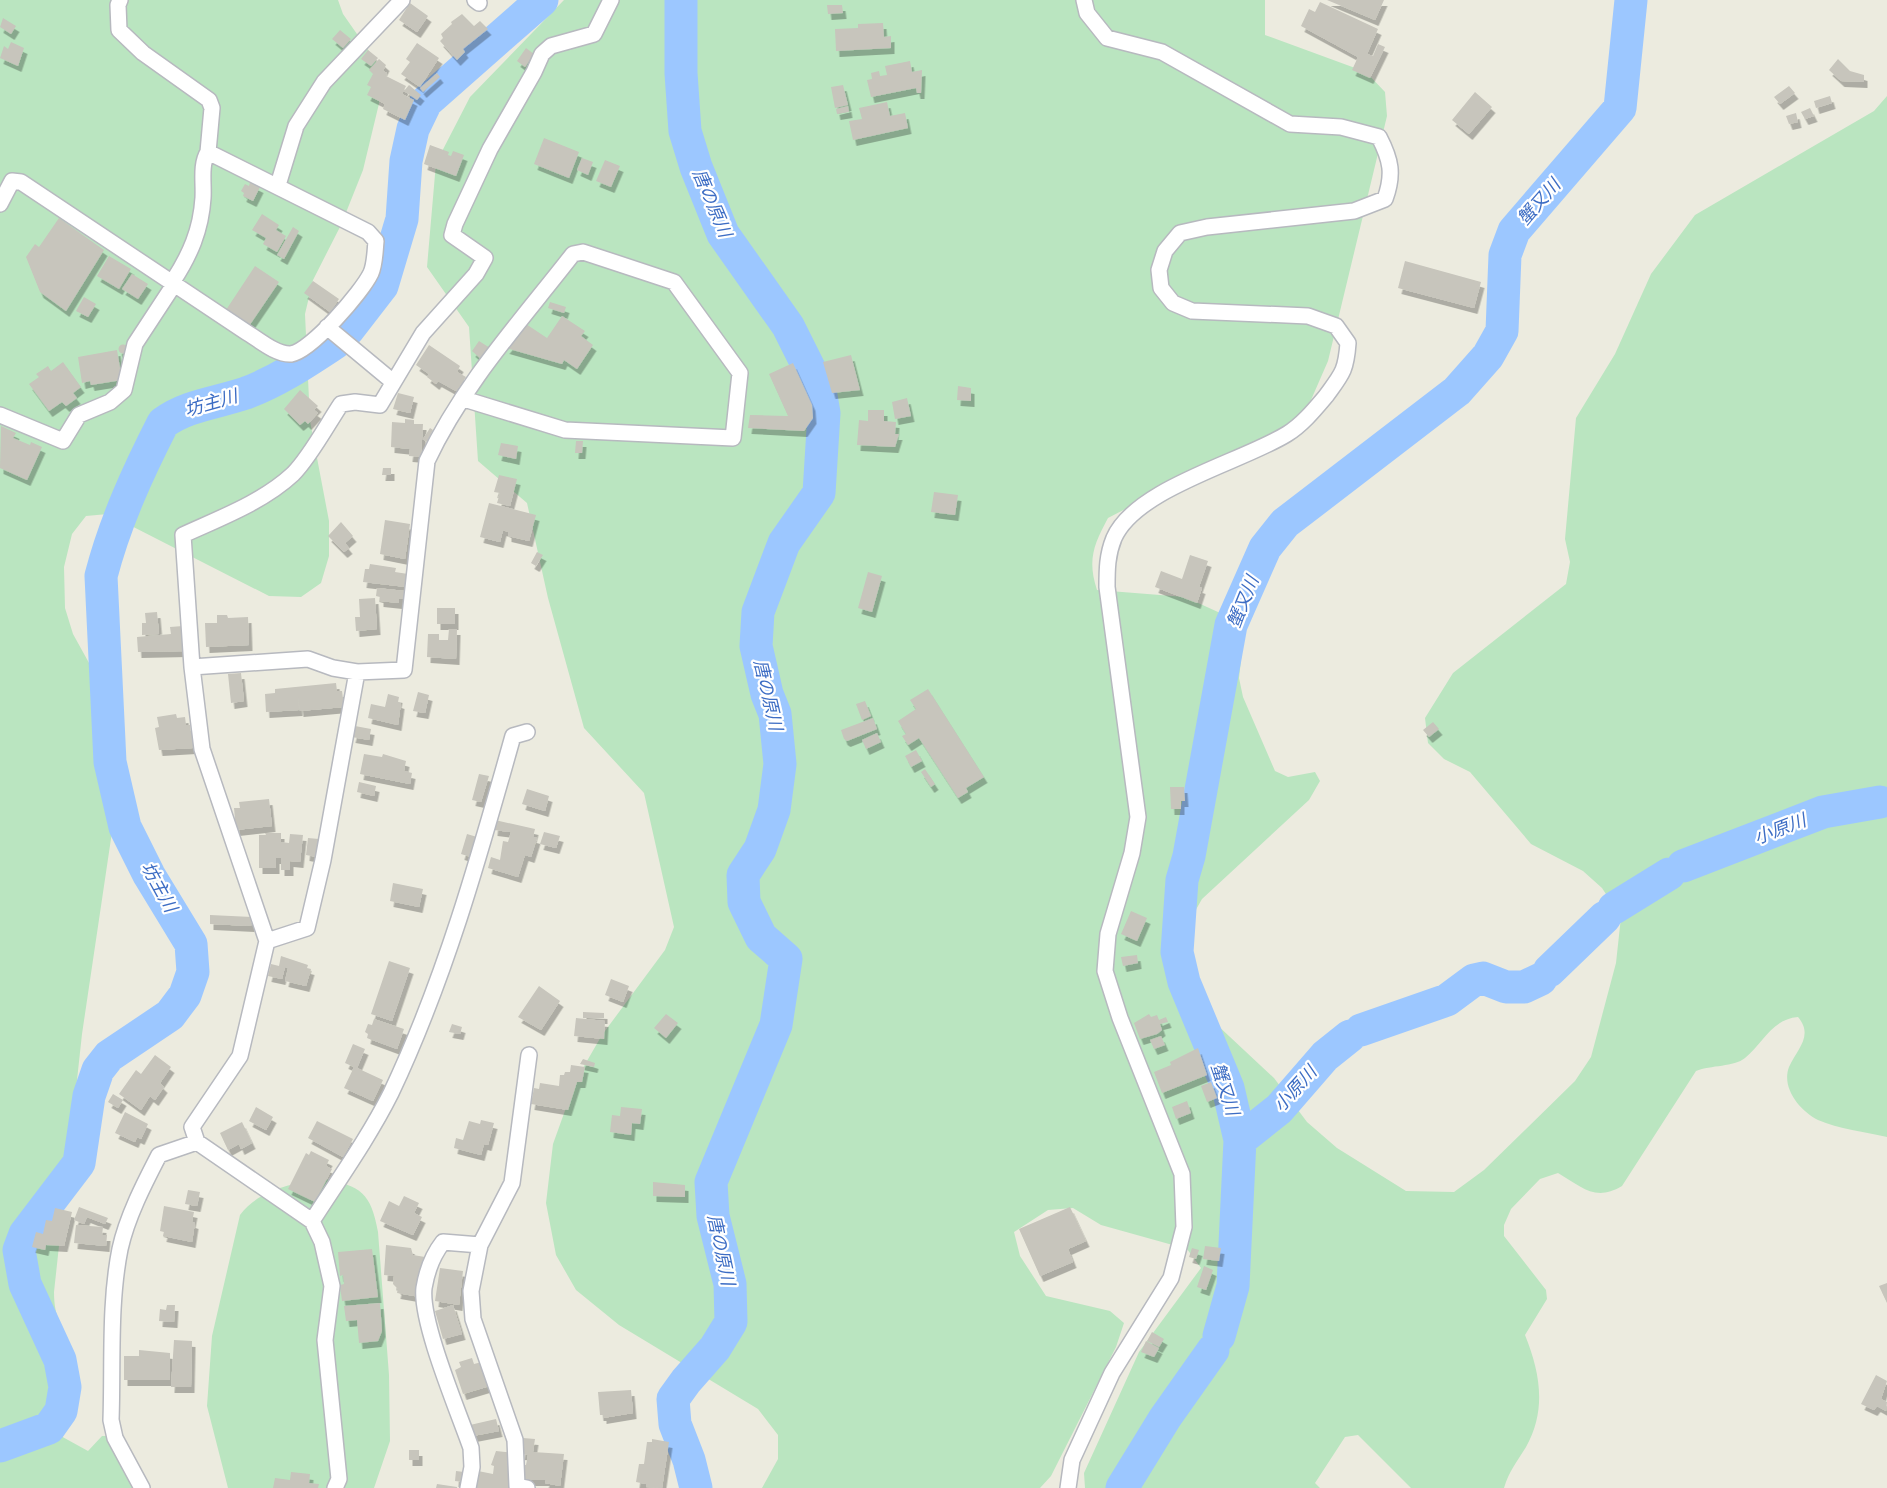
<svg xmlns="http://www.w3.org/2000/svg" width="1887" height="1488" font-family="Signika,'Noto Sans JP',sans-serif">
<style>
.green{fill:#bae5c0}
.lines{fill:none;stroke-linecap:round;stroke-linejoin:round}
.river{stroke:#9cc7ff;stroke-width:33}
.building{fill:#c7c5bc;filter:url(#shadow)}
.minor-casing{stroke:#b7b9bf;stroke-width:18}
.minor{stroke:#fff;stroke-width:15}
.labels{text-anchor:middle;stroke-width:4.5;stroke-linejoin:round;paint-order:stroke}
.water-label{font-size:18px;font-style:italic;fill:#3d6dc4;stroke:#fff}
</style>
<defs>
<filter id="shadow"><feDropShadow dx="3.5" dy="6" stdDeviation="0" flood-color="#0004"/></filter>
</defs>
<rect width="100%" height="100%" fill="#ecebdf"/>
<path class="green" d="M0,0H338L343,14L380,67L383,87L363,170L341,225L313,280L305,314L310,421L329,521V556L321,583L301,597L269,596L108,514L86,516L72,534L64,567L65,608L73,634L99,681L108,706L114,760L112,832L82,1034L54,1292C54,1319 63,1327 69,1351C76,1378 68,1410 59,1435L88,1451L102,1436H108L133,1488H0Z
M564,0H1265V35L1366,72L1385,92L1387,116L1328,361L1311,400L1295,421L1108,518C1094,544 1087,560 1097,590L1185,597L1240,622L1244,634L1239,678L1243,697L1275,771L1288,777L1315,772L1320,781L1309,800L1202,899L1181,936V950L1214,1022L1274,1078L1307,1122L1337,1148L1406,1191L1454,1192L1484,1170L1575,1081L1591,1057L1616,963L1621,917L1602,888L1583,871L1531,844L1470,772L1444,759L1428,743L1425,718L1453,673L1566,584L1570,562L1565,539L1576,418L1615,354L1651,274L1695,215L1874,111L1887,96V1137C1866,1132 1838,1129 1818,1120C1800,1111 1781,1088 1789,1067C1797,1049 1814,1036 1798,1017C1772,1019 1763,1043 1745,1058C1734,1067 1711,1065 1696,1071L1622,1186C1595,1202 1582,1187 1558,1173L1540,1179L1511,1209L1504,1225V1236L1546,1290L1547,1299L1525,1335C1540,1372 1547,1410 1526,1447C1517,1462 1509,1471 1504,1488H1411L1358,1435L1345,1437L1315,1483L1320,1488H1085L1084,1473L1139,1352L1201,1268L1187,1249L1101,1225L1073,1208L1048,1210L1014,1232L1020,1256L1046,1296L1110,1311L1124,1323L1116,1347L1051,1476L1040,1488H762L778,1459V1435L758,1409L619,1325L576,1290L556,1255L546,1203L553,1144L576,1080L602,1035L665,950L674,927L644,793L584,728L548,598L527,503L478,461L469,327L427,267L436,163L470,97Z
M324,1179C361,1186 371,1193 378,1232L389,1375L390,1441L374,1488H228L207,1406L212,1336L240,1215C260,1189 293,1183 324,1179Z"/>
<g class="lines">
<path class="river" d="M681,0V73L685,131L696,167L723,234L788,326L820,390L824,413L819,493L784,543L758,612L756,646L767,694L775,714L780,764L774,810L760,849L743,875L744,902L761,937L786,959L776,1025L711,1182L713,1216L730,1284L731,1322L715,1348L686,1381L673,1399L675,1424L689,1460L696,1488
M348,330L382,286L402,219L406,161L413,129L426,102L542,0
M1683,866L1823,812L1880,802
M1614,908L1669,874
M1549,971L1605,917
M1361,1030L1447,1000L1474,980L1483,978L1506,987H1524L1541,979
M1240,1140L1279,1109L1325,1056L1350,1036
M1219,1336L1233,1286L1240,1140L1228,1088L1184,982L1177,952L1182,880L1189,856L1231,625L1265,548L1285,523L1457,391L1488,356L1502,331L1505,255L1514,231L1620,108L1631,0
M0,1446L49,1428L61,1411L65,1387L60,1360L25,1284L19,1250L25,1234L79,1163L89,1096L98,1070L109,1056L170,1015L185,995L193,972L191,944L149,875L125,827L110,762L101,576C115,522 138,472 163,423C187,405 217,403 246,393C278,381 306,362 335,343
M1122,1488L1165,1418L1213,1350"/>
</g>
<path class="building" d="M1327,0H1384L1375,20Z
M1320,2L1378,29L1367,54L1373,56L1378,44L1385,47L1370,78L1352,70L1358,57L1301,26L1309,9L1315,12Z
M410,3L428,16L417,32L399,20Z
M827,5H842L843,13L828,14Z
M462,14L474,26L480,21L488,29L463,49L465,52L457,60L440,41L443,38L441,34L452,24L451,22Z
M3,18L16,26L11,34L0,27Z
M883,23L884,37L891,36V48L836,51L835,29L858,28V24Z
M340,30L351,39L343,48L332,39Z
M11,42L24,48L18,66L0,58L4,46L8,49Z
M417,43L439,58L420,87L401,74L410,62L406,59Z
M526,48L534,54L525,67L517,61Z
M368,50L378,58L371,66L361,59Z
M379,59L386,65L383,71L387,73L386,76L406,86L402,94L414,100L405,120L383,109L385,104L367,95L371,87L367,85L373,74L369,70Z
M1838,59L1850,71L1864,75V82L1841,81L1829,70Z
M910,61L912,72L922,70L921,93H917L916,88L871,97L867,80L872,79L871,73L879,71L880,76L887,75L885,66Z
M437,73L440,77L423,92L420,88Z
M409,85L421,95L417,100L404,91Z
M843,85L848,105L835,108L831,87Z
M1789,86L1795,93L1780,104L1774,97Z
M1475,92L1492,107L1469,134L1452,120Z
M1830,96L1832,103L1816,108L1814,101Z
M887,102L890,116L905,113L908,128L853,140L849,121L862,119L859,108Z
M848,106L849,112L837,114L836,109Z
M1810,108L1814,116L1805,119L1801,112Z
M1796,113L1798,122L1789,124L1786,116Z
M544,138L579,152L569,178L534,164Z
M430,145L449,152L448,155L451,156L453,151L464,155L456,176L424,164Z
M582,158L593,162L588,175L577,170Z
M605,160L620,166L611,187L596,181Z
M250,182L260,187L253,201L243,196L244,193L241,191L245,184L249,186Z
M262,214L279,225L276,230L286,236L277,252L263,244L266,238L252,230Z
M59,218L104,250L66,311L40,292L26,257L35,244L39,247Z
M293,227L299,231L284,259L277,255Z
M109,256L131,269L119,289L97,276Z
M1405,261L1481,282L1474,308L1398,288Z
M255,266L279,282L249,326L226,310Z
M132,274L148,284L138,299L122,289Z
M313,281L339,299L330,312L304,293Z
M84,297L96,304L88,317L76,311Z
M550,302L566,307L564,313L548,308Z
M562,316L585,331L581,336L593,345L577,369L564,360L562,364L506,348L526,324L547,338Z
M479,341L490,348L482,360L472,351Z
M118.5 349a4.5 4.5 0 1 1 9 0a4.5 4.5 0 1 1-9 0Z
M429,345L460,366L457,372L466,377L456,391L438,381L436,384L427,377L429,374L416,365Z
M117,350L122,380L91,385L90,381L82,383L78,357Z
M851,355L860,390L832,393L823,362Z
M63,362L81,387L73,393L77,398L66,406L62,402L49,411L29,384L39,377L36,374L48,366L51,371Z
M793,363L812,405L813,418L804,431L748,428L750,415L788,416L769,374Z
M958,386L971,388V401L957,400Z
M300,390L318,406L314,410L318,413L308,424L305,421L300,425L284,409Z
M398,393L414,397L410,413L393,409Z
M907,398L911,416L895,419L892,402Z
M868,410H884V421L896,422L895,434H899L895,447L857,445L859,420L868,421Z
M405,419L414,420V424H423L421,457L409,456L410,449L391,447L392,422L405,423Z
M1,426L16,433L13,438L30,445L31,442L42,447L27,480L0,468Z
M430,428L433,430L427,442L423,439Z
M576,441H583L582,453H575Z
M501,443L518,446L516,459L498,455Z
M383,468H391V475H382Z
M499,475L517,479L510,506L497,503L500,493L494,492Z
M934,492L958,495L955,515L931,512Z
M489,503L536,515L529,541L508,536V532L503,530L500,542L480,537Z
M385,520L410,524L405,559L380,554Z
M341,522L353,536L345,543L349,548L344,552L328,536Z
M537,552L543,555L536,566L531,563Z
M1190,555L1208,561L1199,587L1202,588L1197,603L1155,587L1161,571L1182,579Z
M370,564L396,568L395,572L408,574L406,587L363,582L365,569H369Z
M868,572L882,576L872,612L858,608Z
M377,588L405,591L404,599H399V603L380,601V597L376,596Z
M375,598L377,629L356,631L355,617H360L359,599Z
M437,608H455V624H437Z
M157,612L159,634L142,635V623H146L145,613Z
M217,615H227L228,618L248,617L249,645L206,647L205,623H217Z
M183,626L185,651L138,652L137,637L171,634L170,627Z
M449,629H457L456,659L427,657L428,634H439V640H448Z
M241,673L244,701L231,703L228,674Z
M336,683L337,691H342L344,707L300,711L298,696L299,710L266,712L265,694L275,693V689Z
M928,689L984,777L966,788L968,792L958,798L919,738L908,745L902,736L906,734L898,721L916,709L910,700Z
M418,692L429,695L425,713L413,711Z
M388,694L399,697L398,702L401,703L398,725L368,718L371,704L385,707Z
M865,701L871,716L862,720L856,704Z
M176,714L177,718L185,717L186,725H190L193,748L159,750L155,728L159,727L157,717Z
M873,718L877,729L847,741L844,739L841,730Z
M1433,722L1439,729L1429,737L1423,730Z
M355,726L371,729L369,740L352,737Z
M877,733L881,742L866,749L862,740Z
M916,750L922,761L911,767L905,756Z
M364,754L382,757L383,754L406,761L404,771L412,773L410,784L360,774Z
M925,769L935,784L931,787L921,772Z
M479,774L489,776L481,802L472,800Z
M359,782L376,786L374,796L357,792Z
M1170,787H1184L1185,801H1181V809H1171Z
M527,789L549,796L545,811L522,804Z
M269,799L272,826L236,830L234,808H240L239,802Z
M495,820L535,829L533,837L537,838L531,857L525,855L518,877L488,868L491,857L500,860L503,841L508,842L511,832L494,830Z
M544,832L560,836L556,848L540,844Z
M265,833H281V842L289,843L290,834L303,835L300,862L290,861V870H281V858H276V868H259V835H266Z
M467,834L477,837L471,857L461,854Z
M308,838L319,839L317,857L306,855Z
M393,883L423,889L419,907L390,901Z
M1131,911L1147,918L1137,941L1121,934Z
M210,915L252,917L251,926L210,924Z
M1137,955L1138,963L1123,966L1121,957Z
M281,956L308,965L307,968L311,969L306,986L285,981L288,968L285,967L282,979L268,976L271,964L279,966Z
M389,961L410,968L392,1021L371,1014Z
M611,979L629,986L623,1002L605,995Z
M539,986L560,1001L541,1030L518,1017Z
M583,1012L604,1013V1018H583Z
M666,1014L678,1023L666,1038L654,1028Z
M1149,1014L1151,1017L1157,1015L1159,1020L1166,1017L1168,1022L1160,1024L1162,1030L1157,1034L1140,1039L1134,1023Z
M576,1018L605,1021L604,1039L574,1036Z
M374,1019L404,1029L397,1049L367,1038L368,1034L365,1032L368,1024L372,1025Z
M452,1024L462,1027L460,1034L449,1032Z
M1161,1036L1165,1045L1154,1049L1150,1040Z
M353,1044L365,1049L357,1068L383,1080L373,1101L344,1088L354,1067L345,1063Z
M1198,1048L1207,1075L1162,1093L1154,1072L1171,1065L1170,1062Z
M155,1055L171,1067L160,1083L164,1087L155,1100L150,1096L141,1110L119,1094L136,1070L141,1074Z
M583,1059L595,1063L594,1067L580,1064Z
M571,1065L585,1067L582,1082H577L568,1110L531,1104L534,1088L539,1089L540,1083L559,1086L560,1075H564L565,1072H570Z
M1211,1082L1217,1098L1207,1102L1201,1086Z
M113,1094L123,1100L118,1108L108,1102Z
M1187,1101L1191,1113L1176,1119L1172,1107Z
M256,1107L273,1117L266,1130L249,1121Z
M621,1107L642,1109L640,1124L632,1123L631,1135L610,1132L612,1115L620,1116Z
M125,1112L148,1124L141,1139L137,1137L135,1142L115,1133Z
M481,1120L494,1123L488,1145L484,1144L481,1155L454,1148L456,1138L463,1140L469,1121L480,1124Z
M317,1121L353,1139L343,1157L308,1138Z
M242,1122L252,1143L241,1149L239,1144L228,1150L220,1133Z
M311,1151L329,1160L326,1166L332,1169L315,1202L288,1189L306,1153L309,1155Z
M653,1182L685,1185V1197L653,1196Z
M188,1190L200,1192L197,1206L185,1204Z
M404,1196L419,1203L414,1213L422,1217L413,1235L380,1221L389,1201L399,1206Z
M164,1206L194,1212L192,1222L195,1223L192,1242L163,1236L164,1232L160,1231Z
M79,1207L108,1218L105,1224L87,1217L84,1224L74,1220Z
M1070,1207L1086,1241L1068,1249L1073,1262L1040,1276L1019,1229Z
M55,1208L72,1212L64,1246L46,1245L45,1250L32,1247L36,1232L43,1234L46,1220L52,1221Z
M76,1225L103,1227L102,1235H107L106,1246L74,1243Z
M386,1245L411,1248L413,1255L425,1257L420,1297L397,1293L398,1289L393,1284L394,1276L384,1275Z
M1205,1246L1221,1248L1219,1261L1203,1259Z
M1192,1248L1199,1250L1196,1259L1189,1257Z
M372,1249L378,1297L342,1301L340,1285L344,1284L343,1275L340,1276L338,1252Z
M1204,1266L1213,1270L1206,1290L1197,1287Z
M440,1268L463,1271L459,1305L435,1301Z
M1887,1283V1303L1879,1286Z
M380,1303L382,1331L378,1341L359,1343L357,1320L346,1321L344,1306Z
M167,1305H175L174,1322L159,1321L160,1309L166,1310Z
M453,1305L462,1334L443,1339L435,1311Z
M1152,1332L1164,1339L1159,1347L1147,1341Z
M174,1340L192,1341L191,1387H171Z
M1146,1341L1159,1348L1154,1357L1141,1352Z
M139,1350L170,1353V1380H124V1356H139Z
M472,1358L474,1364L486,1361L493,1385L463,1394L455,1370L461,1367L459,1362Z
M1876,1375L1887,1381L1881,1399L1887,1402L1886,1411L1877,1406L1874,1410L1861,1404Z
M631,1390L633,1413L603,1418V1415H600L598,1392Z
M496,1419L499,1431L473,1436L470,1425Z
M523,1438L535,1439L533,1452L564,1454L560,1486L545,1483L546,1480H523V1465H526L528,1455L521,1454Z
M652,1439L669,1442L662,1488L646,1487V1484L636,1482L639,1464H644L647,1442H652Z
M409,1450H419V1460H409Z
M496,1451L514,1453L510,1488H476L478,1471L493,1474L494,1466L491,1465Z
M456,1471L464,1472L463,1482L455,1481Z
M291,1472L310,1474L309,1483L319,1484L318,1488H273L275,1478L290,1480Z
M437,1484L457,1487V1488H436Z"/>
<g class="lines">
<g class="minor-casing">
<path id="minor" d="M475,0L479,3
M278,185L296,126L324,82L402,0
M0,204L12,181L21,182L246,332C258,339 276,355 291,354C311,351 362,292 371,273C375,264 375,251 376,241L368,232L208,152L212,108L209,100L143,53L119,30L118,5L120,0
M173,281C190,255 201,230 203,198C204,183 200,165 208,152
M327,327L392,381
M0,415L63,441L79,415L110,402L124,390L135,344L175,283
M192,667L308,659L333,668L357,672L404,670L427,461C463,384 521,321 573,254L583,252L674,282L740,373L733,438L565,430L464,399
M267,941L307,928L323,860L357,672
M312,1221C339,1179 369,1137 391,1093C445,979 479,857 513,736L527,732
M142,1488L115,1438L111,1420C113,1364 109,1304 120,1249C127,1217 144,1184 159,1155L197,1142
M335,1488L339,1479L325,1340L332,1286L322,1242L312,1221L197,1142L192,1127L240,1056L267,941L202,749L192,667L183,535C220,518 263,502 293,474C310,457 327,425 341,404L355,402L380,405L423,333L476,274L485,258L452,235L455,224L490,149L534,72L542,54L551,46L594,34L611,0
M468,1488L472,1467L471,1448C459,1413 420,1322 424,1288C427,1270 432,1256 443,1242L480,1245
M527,1488L517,1486L515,1440L473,1319L471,1291L480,1245L512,1183L529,1055
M1068,1488L1072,1460L1112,1373L1171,1278L1184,1227L1182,1174L1120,1018L1105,971L1108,934L1132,853L1138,817L1107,587C1107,570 1107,555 1114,538C1136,488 1242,462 1287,434C1302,425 1315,409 1326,396C1342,374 1346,371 1348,343L1336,326L1308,316L1192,311L1173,303L1161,288L1159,270L1165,251L1180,233L1207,227L1354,211L1385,199C1394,174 1391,160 1379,137L1341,127L1290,124L1162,52L1107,38L1087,13L1084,0"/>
</g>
<use href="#minor" class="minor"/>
</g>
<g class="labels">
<g class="water-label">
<text transform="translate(1539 202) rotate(-49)" y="6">蟹又川</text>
<text transform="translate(712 203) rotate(67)" y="6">唐の原川</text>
<text transform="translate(211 403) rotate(-16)" y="6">坊主川</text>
<text transform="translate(1243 602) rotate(-68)" y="6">蟹又川</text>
<text transform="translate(768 695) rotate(77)" y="6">唐の原川</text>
<text transform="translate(1780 829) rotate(-21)" y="6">小原川</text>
<text transform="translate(159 887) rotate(61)" y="6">坊主川</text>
<text transform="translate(1225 1089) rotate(72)" y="6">蟹又川</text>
<text transform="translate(1295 1089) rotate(-48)" y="6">小原川</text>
<text transform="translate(721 1250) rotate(78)" y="6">唐の原川</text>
</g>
</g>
</svg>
